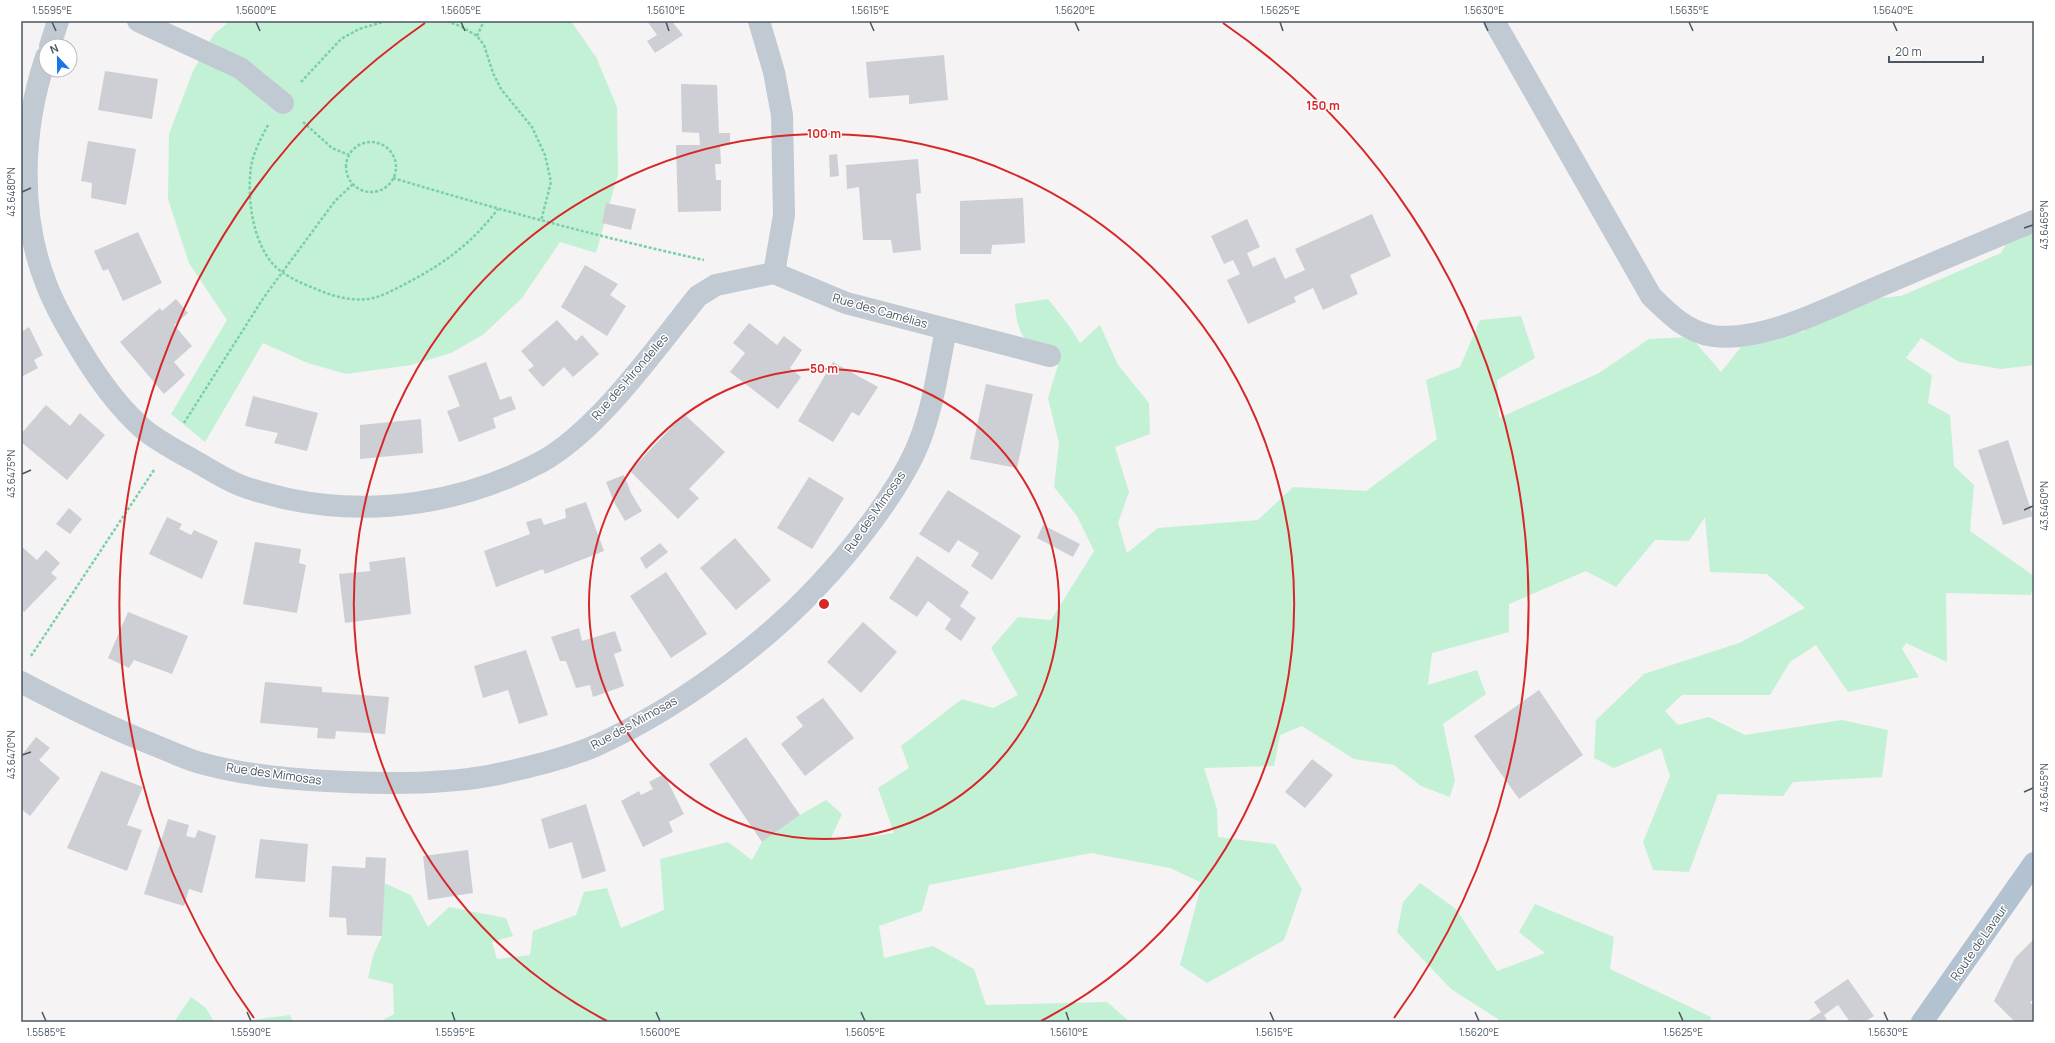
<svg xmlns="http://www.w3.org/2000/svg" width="2055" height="1043" font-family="Manrope,sans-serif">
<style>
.green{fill:#c3f1d5}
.building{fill:#cdcfd5}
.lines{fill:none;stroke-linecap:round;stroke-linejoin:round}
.path{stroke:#7ad0a6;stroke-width:2.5;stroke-dasharray:3 2;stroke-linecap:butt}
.minor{stroke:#c1cad2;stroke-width:22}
.major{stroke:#b3c2d1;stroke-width:22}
.ticks{fill:none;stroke:#4a5661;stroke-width:1.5}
.ring{fill:none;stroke:#d62828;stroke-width:2}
.labels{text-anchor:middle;stroke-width:3;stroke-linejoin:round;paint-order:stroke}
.street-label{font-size:12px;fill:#4a5661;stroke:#fff}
.centre{fill:#d62828;stroke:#fff;stroke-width:2}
.ring-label{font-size:12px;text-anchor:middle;font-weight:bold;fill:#d62828;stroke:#fff;stroke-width:3;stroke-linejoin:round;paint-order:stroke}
.neatline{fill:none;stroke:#4a5661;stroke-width:1.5}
.ticks-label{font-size:10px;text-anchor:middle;fill:#4a5661}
</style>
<rect width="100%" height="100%" fill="#f5f3f3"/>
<!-- green -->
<path class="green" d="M230 21H571L596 57 617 107 618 174 596 253 560 242 522 298 484 334 451 353 411 365 346 374 308 363 263 343 205 442 171 414 227 320 189 263 168 199 169 134 193 71 214 34Z
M2034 218V365L2001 369 1959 362 1921 338 1906 358 1932 375 1928 403 1950 415 1954 466 1974 485 1970 531 2034 576 2031 595 1946 593 1947 662 1906 643 1902 649 1919 677 1848 692 1816 645 1790 662 1770 695H1682L1665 711 1678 725 1709 717 1745 735 1842 720 1888 730 1882 777 1793 782 1783 796 1718 794 1689 872 1653 870 1643 842 1670 776 1661 748 1614 768 1594 758 1596 720 1644 674 1739 643 1805 608 1767 574 1710 572 1705 517 1689 541 1655 540 1616 587 1586 571 1509 604V632L1432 653 1428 685 1477 670 1486 694 1443 724 1455 780 1450 797 1421 786 1394 765 1354 759 1302 726 1280 735 1274 766 1204 768 1217 809 1218 837 1275 844 1302 889 1284 940 1207 983 1180 965 1202 883 1170 868 1091 853 929 885 922 911 879 926 884 958 933 946 974 969 986 1005 1107 1002 1130 1022H379L394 1014 393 984 368 978 373 956 382 936 384 883 411 895 428 927 449 907 506 918 513 936 492 942 497 959 530 955 533 931 576 915 584 892 607 888 621 928 664 910 660 859 728 842 752 860 762 842 800 815 826 800 842 814 831 838 847 840 894 833 878 788 909 768 901 746 962 699 993 708 1018 695 991 648 1018 617 1051 620 1094 551 1077 516 1054 487 1059 443 1048 398 1058 365C1030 347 1017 340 1015 304L1048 299 1070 327 1080 343 1100 325 1118 365 1149 403 1150 434 1115 447 1129 492 1118 523 1127 553 1158 528 1258 520 1293 487 1366 491 1437 439 1426 380 1460 367 1480 320 1521 316 1535 358 1497 380 1499 418 1599 373 1649 339 1691 337 1721 372 1748 338 1803 332 1838 302 1901 296 2001 253 2018 224Z
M1420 883 1456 909 1497 971 1545 953 1519 932 1535 904 1614 937 1610 969 1711 1017 1710 1022H1498V1019L1451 989 1397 932 1403 902Z
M191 997 206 1008 214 1022H174Z
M290 1015 293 1022H236Z"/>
<!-- building -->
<path class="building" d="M647 21H676L673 23 683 35 655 53 647 41 657 35Z
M944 55 948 100 909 104V95L869 98 866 62Z
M105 71 158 79 152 119 98 110Z
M681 84 717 85 719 133H730V145H720L721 164H715L716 180H721V211L678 212 676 145H700L699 133 682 132Z
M88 141 136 149 126 205 91 198 92 183 81 181Z
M837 154 839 176 830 177 829 155Z
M918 159 921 193 916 194 921 250 893 253 891 240H863L859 187 847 189 846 165Z
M1023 198 1025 243 992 245 991 254H960V201Z
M606 203 636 209 631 230 602 223Z
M1372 214 1391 256 1350 275 1358 294 1323 310 1313 288 1294 297 1296 302 1248 324 1227 280 1240 274 1233 260 1224 264 1211 236 1247 219 1260 247 1247 253 1253 267 1275 257 1285 279 1305 270 1295 249Z
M138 232 162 283 123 301 108 269 103 271 94 251Z
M585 265 618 284 610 295 626 306 607 336 561 307Z
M176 299 188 313 174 325 192 346 174 362 185 375 164 394 120 342 160 308 162 311Z
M557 320 576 341 582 335 599 354 573 377 564 367 543 387 528 370 534 366 521 351Z
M749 323 777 345 784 336 802 350 790 368 801 377 778 409 730 372 745 353 733 343Z
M29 327 43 355 34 360 38 368 21 377V332Z
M486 362 500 400 511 396 516 409 493 418 496 428 459 442 447 411 460 406 448 376Z
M833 362 878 387 859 416 852 412 833 442 798 421Z
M986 384 1033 394 1017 468 970 459Z
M253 396 318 413 307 451 274 443 278 433 245 426Z
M46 405 70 426 80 413 105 435 67 480 21 442V434Z
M684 414 725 452 689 489 699 498 678 519 630 471Z
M421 419 423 453 360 459V425Z
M2008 440 2033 516 2003 525 1978 450Z
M624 475 631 493 642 511 625 521 614 502 606 482Z
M809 477 844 498 812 549 777 528Z
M948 490 1021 536 992 580 971 566 979 553 958 540 949 553 919 534Z
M586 502 604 551 545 574 543 569 496 587 484 551 530 534 526 522 541 518 544 525 566 518 565 509Z
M69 508 82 519 70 534 56 524Z
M167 517 182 524 179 529 191 535 194 530 218 541 202 579 149 554Z
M1043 525 1080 544 1073 557 1037 538Z
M735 538 771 580 736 610 700 568Z
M255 542 301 549 299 563 306 565 297 613 243 604Z
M660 543 668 552 646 569 640 558Z
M21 546 37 560 46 550 60 563 51 573 57 578 24 612 21 609Z
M917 556 969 592 960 606 976 618 961 641 945 629 951 619 928 601 917 617 889 598Z
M405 557 411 614 345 623 339 574 370 571 369 562Z
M666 572 707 634 671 658 630 596Z
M128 612 188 636 172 674 134 660 129 668 108 658Z
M863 622 897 652 861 693 827 662Z
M579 628 582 641 615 631 622 651 614 654 624 686 593 697 590 685 576 688 566 661H560L551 637Z
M526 650 548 715 519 724 508 690 483 698 474 666Z
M265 682 322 687V692L389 697 385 734 336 731 335 739 317 738 318 728 260 723Z
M1539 690 1583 755 1519 799 1474 736Z
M823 698 854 738 805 776 781 744 803 726 796 717Z
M36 737 50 748 39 760 60 778 30 816 21 809V756Z
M746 737 800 815 762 842 709 764Z
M1312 759 1333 775 1305 808 1285 792Z
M101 771 143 787 127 825 142 830 127 871 67 848Z
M664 774 684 814 669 822 673 832 643 847 621 801 639 791 641 795 653 789 649 782Z
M586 804 606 871 582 879 572 842 549 849 541 819Z
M168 819 189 825 186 836 195 838 198 830 216 836 202 893 189 889 184 906 144 894Z
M260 839 308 844 305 882 255 878Z
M468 850 473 893 428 900 423 856Z
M366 857 386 858 382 936 347 935 346 918 329 917 332 866 365 868Z
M2034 939V973L2032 976 2034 978V999L2030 1002 2034 1007V1020L2032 1022H2015L1994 1001 2015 958Z
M1848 979 1874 1016 1864 1022H1850L1838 1005 1824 1015 1828 1022H1806L1821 1012 1814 1002Z"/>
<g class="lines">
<!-- path -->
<path class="path" d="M447 21 462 27 477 36 484 45 493 73 501 89 532 127 545 155 551 182 541 221
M477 36 484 21
M301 82 341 39 359 29 386 21
M303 122 332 148 349 155
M268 125C261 138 253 153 251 167 247 197 252 239 272 263 282 275 301 283 316 289 332 296 350 301 368 299 382 297 395 289 407 283 445 263 472 243 498 209
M346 167a25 25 0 1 1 50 0a25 25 0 1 1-50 0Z
M393 178C496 209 599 237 704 260
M184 423 264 297 335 201 353 184
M31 656 154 470"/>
<!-- minor -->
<path class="minor" d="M138 21 240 68 283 103
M759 21 774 72 782 115 784 215 774 273
M1494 21 1651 296C1669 314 1687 332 1713 336 1764 343 1834 305 1880 286 1931 264 1983 242 2034 221
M50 46 58 21
M46 57C22 129 18 214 47 286 57 311 71 334 85 357 100 381 119 407 141 427 157 441 177 451 195 461 209 469 223 478 237 484 253 491 271 495 288 499 374 517 463 503 541 462 599 430 656 348 698 296L716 285 774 273
M774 273 846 303 1050 356
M21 682C66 706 111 728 159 747 171 752 184 758 197 762 245 776 298 780 348 782 395 784 442 784 488 776 523 769 562 760 595 746 673 711 760 648 818 586 851 551 893 498 914 454 932 416 938 370 946 329"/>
<!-- major -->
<path class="major" d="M1922 1022 2034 863"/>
</g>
<!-- ticks -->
<path class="ticks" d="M52 22 56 31M256 22 260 31M461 22 465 31M666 22 669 31M870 22 874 31M1075 22 1079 31M1280 22 1283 31M1484 22 1488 31M1689 22 1693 31M1893 22 1897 31M22 192 31 188M2024 228 2033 225M22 474 31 470M2024 510 2033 506M22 755 31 752M2024 792 2033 788M42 1012 46 1021M247 1012 251 1021M452 1012 455 1021M656 1012 660 1021M861 1012 865 1021M1066 1012 1069 1021M1270 1012 1274 1021M1475 1012 1479 1021M1679 1012 1683 1021M1884 1012 1888 1021"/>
<!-- distance rings -->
<g class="ring">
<circle cx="824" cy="604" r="235"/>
<path d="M607 1021A470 470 0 1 1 1041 1021"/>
<path d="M254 1018A705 705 0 0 1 425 23M1223 23A705 705 0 0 1 1394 1018"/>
</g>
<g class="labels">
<!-- street labels -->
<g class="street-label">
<text transform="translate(880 311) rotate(16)" y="4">Rue des Camélias</text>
<text transform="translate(630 377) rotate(-49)" y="4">Rue des Hirondelles</text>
<text transform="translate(875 512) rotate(-55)" y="4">Rue des Mimosas</text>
<text transform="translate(634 723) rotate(-29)" y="4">Rue des Mimosas</text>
<text transform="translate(274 774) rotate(8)" y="4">Rue des Mimosas</text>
<text transform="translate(1979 943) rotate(-55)" y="4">Route de Lavaur</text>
</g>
</g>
<circle cx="824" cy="604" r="6" class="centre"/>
<g class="ring-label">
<text x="1323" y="110">150 m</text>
<text x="824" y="138">100 m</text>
<text x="824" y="373">50 m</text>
</g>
<!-- border -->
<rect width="2055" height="1043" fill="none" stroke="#ffffff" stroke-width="44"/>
<!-- north arrow -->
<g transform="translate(58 58) rotate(338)"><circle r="19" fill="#ffffff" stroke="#b7bbc0"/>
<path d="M0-3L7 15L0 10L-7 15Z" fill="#1a73e8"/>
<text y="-6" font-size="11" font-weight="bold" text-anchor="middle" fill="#4a5661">N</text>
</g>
<!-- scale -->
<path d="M1889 56v6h94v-6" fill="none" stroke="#4a5661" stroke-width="2"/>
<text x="1895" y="56" font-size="12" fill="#4a5661" stroke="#ffffff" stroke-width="3" paint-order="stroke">20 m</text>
<rect x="22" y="22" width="2011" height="999" class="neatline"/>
<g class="ticks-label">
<text x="52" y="14">1.5595°E</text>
<text x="256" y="14">1.5600°E</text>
<text x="461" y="14">1.5605°E</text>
<text x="666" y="14">1.5610°E</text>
<text x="870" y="14">1.5615°E</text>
<text x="1075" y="14">1.5620°E</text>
<text x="1280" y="14">1.5625°E</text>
<text x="1484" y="14">1.5630°E</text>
<text x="1689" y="14">1.5635°E</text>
<text x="1893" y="14">1.5640°E</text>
<text transform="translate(11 192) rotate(-90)" y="4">43.6480°N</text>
<text transform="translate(2044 225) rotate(-90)" y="4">43.6465°N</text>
<text transform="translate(11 474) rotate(-90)" y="4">43.6475°N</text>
<text transform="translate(2044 506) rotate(-90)" y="4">43.6460°N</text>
<text transform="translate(11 755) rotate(-90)" y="4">43.6470°N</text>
<text transform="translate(2044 788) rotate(-90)" y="4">43.6455°N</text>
<text x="46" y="1036">1.5585°E</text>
<text x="251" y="1036">1.5590°E</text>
<text x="455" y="1036">1.5595°E</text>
<text x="660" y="1036">1.5600°E</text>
<text x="865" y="1036">1.5605°E</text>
<text x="1069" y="1036">1.5610°E</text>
<text x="1274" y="1036">1.5615°E</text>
<text x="1479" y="1036">1.5620°E</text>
<text x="1683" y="1036">1.5625°E</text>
<text x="1888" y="1036">1.5630°E</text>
</g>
</svg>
